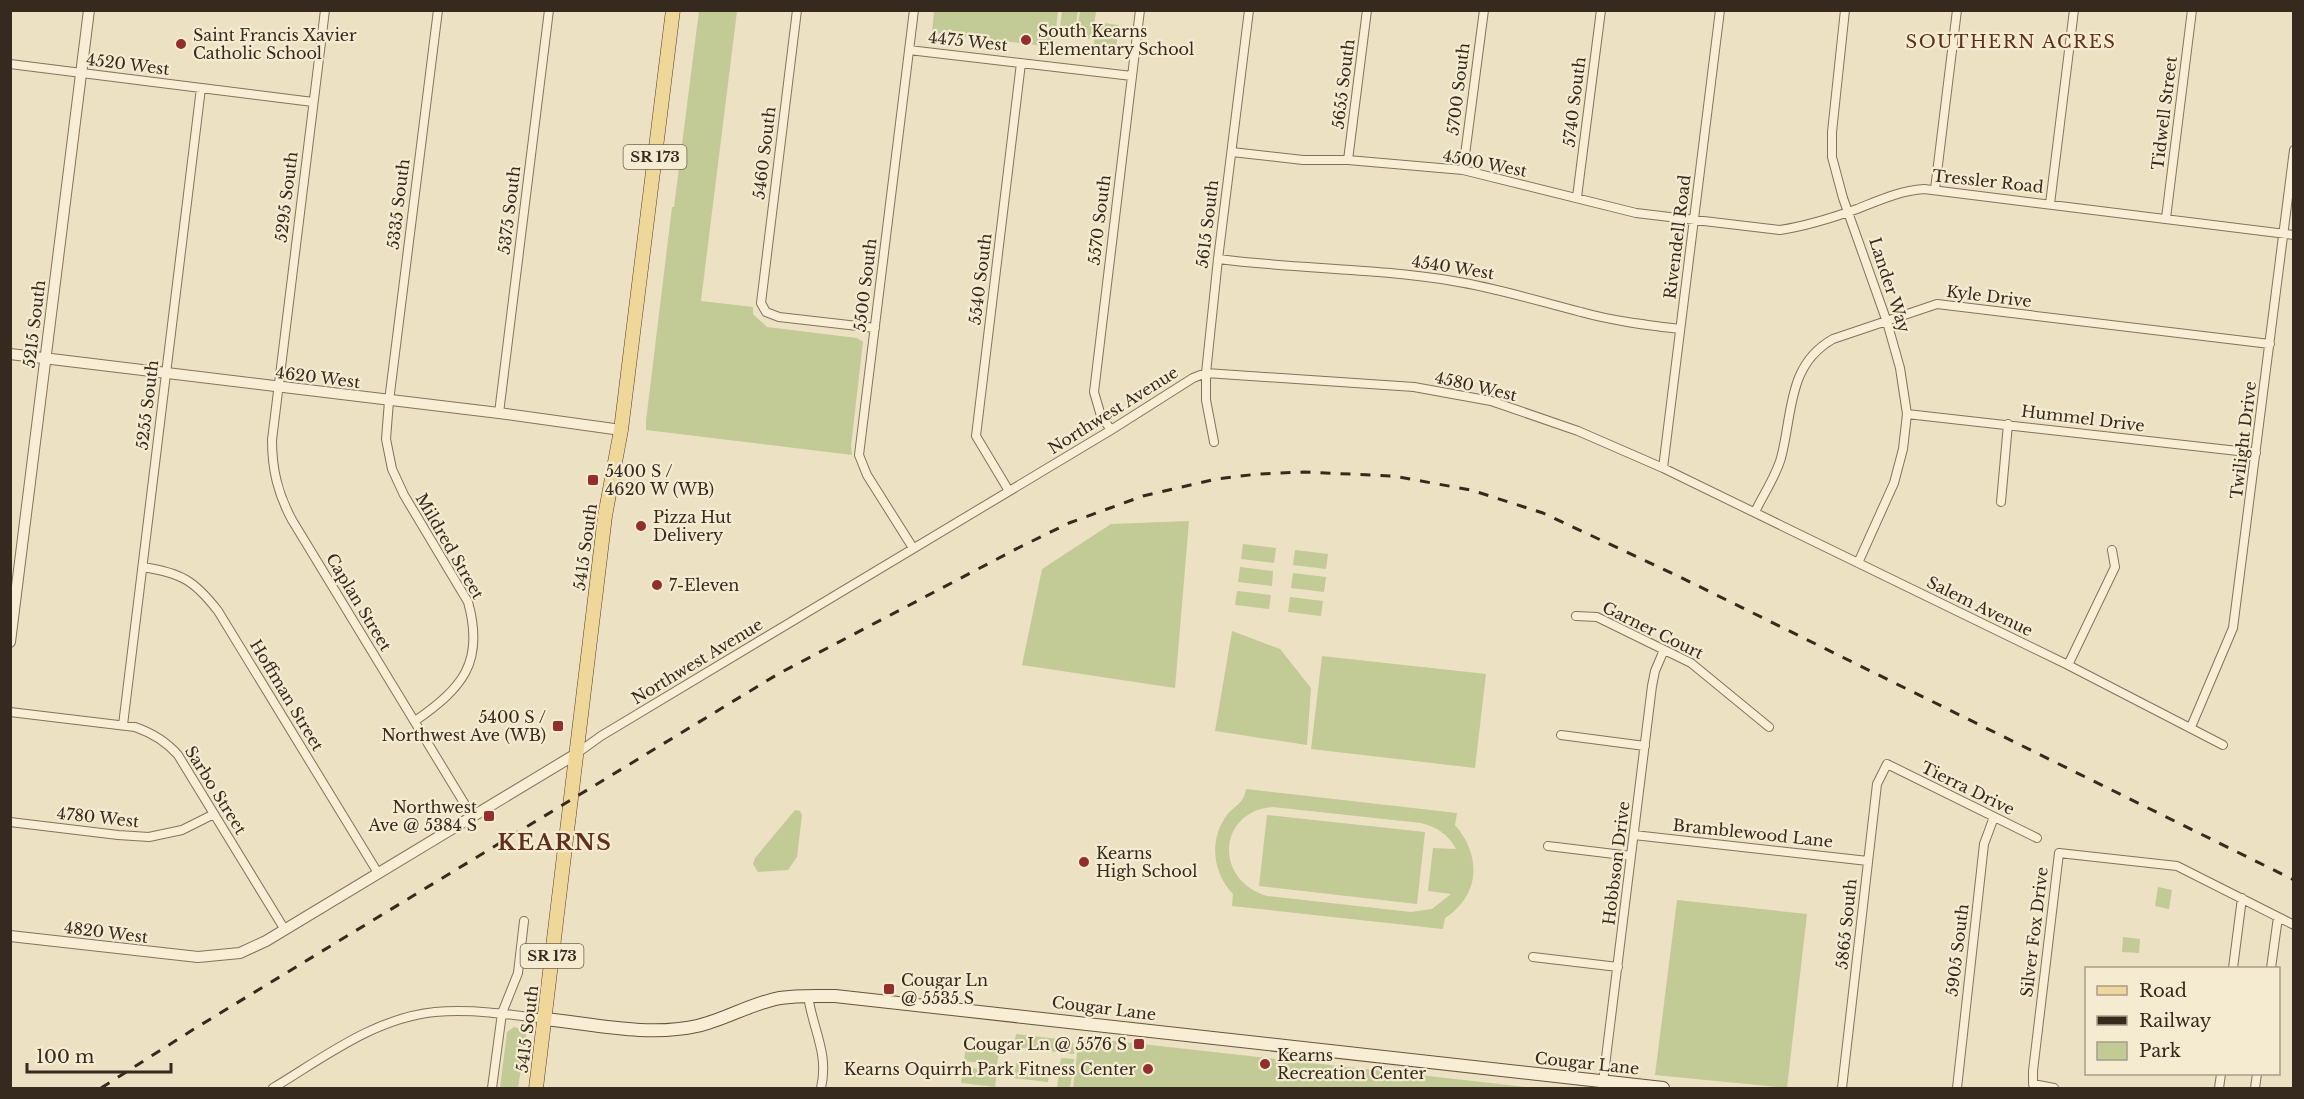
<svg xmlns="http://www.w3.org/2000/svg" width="2304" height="1099" font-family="'Libre Baskerville',serif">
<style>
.green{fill:#c2ca96;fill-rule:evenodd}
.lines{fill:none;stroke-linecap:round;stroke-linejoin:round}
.minor-casing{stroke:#85725a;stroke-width:10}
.tertiary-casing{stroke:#85725a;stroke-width:12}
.secondary-casing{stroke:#67543d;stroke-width:14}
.primary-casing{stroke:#53412e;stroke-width:15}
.minor{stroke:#f7eed5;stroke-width:8}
.tertiary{stroke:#f7eed5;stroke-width:10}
.secondary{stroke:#f7eed5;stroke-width:12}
.primary{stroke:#efd79a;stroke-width:14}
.rail{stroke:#362a1e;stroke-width:3;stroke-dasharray:10 10;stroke-linecap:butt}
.poi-dot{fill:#922f2c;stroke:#f4ebd1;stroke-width:2}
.labels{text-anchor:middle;stroke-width:4.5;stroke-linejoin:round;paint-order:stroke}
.shield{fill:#f4ebd1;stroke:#6f6454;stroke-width:1.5}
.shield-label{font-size:15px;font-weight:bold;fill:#362a1e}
.poi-label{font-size:16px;fill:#362a1e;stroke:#f4ebd1;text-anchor:start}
.street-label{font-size:16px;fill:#362a1e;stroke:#f4ebd1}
.neighbourhood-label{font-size:18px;letter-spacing:1.5px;fill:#612f1e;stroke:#f4ebd1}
.district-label{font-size:22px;font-weight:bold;letter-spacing:1.5px;fill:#612f1e;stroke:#f4ebd1}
</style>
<rect width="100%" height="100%" fill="#ece1c2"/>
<!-- green -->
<path class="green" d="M699 11H737L701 301 753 307V314L767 327 857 338 863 342 851 446 852 455 646 430V421L672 207H674Z
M934 11H1058L1054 47 932 33Z
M1062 11H1078L1074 37 1059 35Z
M1080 11 1096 12 1092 39 1076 37Z
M1096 22 1119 25 1115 56 1093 53Z
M1189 521 1175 688 1022 665 1042 569 1111 524Z
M1243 544 1276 548 1274 563 1241 559Z
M1295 550 1328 554 1326 569 1293 565Z
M1240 567 1273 571 1272 586 1238 582Z
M1293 573 1326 577 1324 592 1291 588Z
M1237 591 1271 595 1269 609 1235 605Z
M1290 597 1323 601 1321 616 1288 612Z
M1232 631 1280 649 1311 688 1307 745 1215 731Z
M1322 656 1486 674 1475 768 1311 749Z
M1246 789 1457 813 1455 825C1482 856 1480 895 1445 918L1443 929 1232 906 1233 894C1212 872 1209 839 1227 815 1236 804 1243 805 1246 789ZM1273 807 1421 823C1437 827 1448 834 1456 849L1433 848 1428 891 1451 894 1432 909 1411 912 1267 896C1213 880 1218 811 1273 807Z
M795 810 800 811 802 815 797 857 788 870 758 872 753 864 755 858Z
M1267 815 1425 832 1417 904 1259 886Z
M2158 887 2172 890 2169 909 2155 906Z
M1677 900 1807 914 1787 1088 1655 1075Z
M2123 937 2140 939 2139 953 2122 952Z
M514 1027 522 1029 526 1035 518 1088H500L507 1032Z
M1016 1034 1058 1039 1057 1052 1014 1047Z
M1079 1037 1535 1088H1073Z
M1063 1039 1073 1043 1074 1054 1061 1053Z
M966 1046 999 1050 997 1065 964 1061Z
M1061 1058 1074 1059 1070 1088H1057Z
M1016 1063 1050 1067 1048 1082 1014 1078Z
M963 1067 997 1071 995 1087 961 1083Z"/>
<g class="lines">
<defs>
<path id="minor" d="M325 10 272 440C272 470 278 494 292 520L472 816
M797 10 761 303 766 312 779 317 875 328
M1845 10 1832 132V157L1843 198 1887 322 1900 368 1907 414 1903 449 1894 483 1858 563
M909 50 1132 76
M10 64 313 102
M1232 152 1303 160H1348L1463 170 1636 213 1780 230C1806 226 1832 218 1857 209 1880 200 1899 191 1924 189L2294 235
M1348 160 1367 10
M1463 170 1484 10
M1935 189 1957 10
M1577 197 1601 10
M2050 204 2074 10
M2166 218 2192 10
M1218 259C1296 269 1375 268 1453 281 1497 288 1538 301 1581 312 1613 321 1647 325 1680 329
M499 413 549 10
M1907 414 2256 453
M1111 430 1101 416 1094 392 1140 10
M1214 442 1206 400V373L1218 259 1249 10
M1663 468 1720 10
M1009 491 976 436 1021 63
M2001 502 2008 424
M1755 512C1763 495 1776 476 1781 458 1793 413 1787 365 1833 339L1937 304 2270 344
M913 548 867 475 859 455 914 10
M143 567C181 573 194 580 218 611L378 873
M1576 616 1597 617 1691 663 1769 727
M2068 665 2115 567 2112 550
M10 712 135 727C152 733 166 741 178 755L285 930
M415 721C462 688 485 663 468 602L404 495 392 469 386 439 389 401 438 10
M123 725 201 88
M2191 727 2233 628 2294 150
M1561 735 1645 746
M576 754 601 736 1111 430 1193 378 1206 373 1414 387 1491 401 1578 431 1663 468 2068 665 2223 745
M10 822 118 835 149 837 182 830 214 814
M1634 835 1868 861
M1548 846 1631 856
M1533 957 1618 967
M2233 968 2242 898
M2271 968 2278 917
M808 996C813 1030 829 1053 821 1088
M1603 1082 1652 686 1655 671 1664 650
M273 1088C323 1058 374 1018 435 1012 472 1009 508 1014 545 1019
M492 1088 502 1013 518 973 524 921
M1842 1088 1877 784 1887 764 2037 838
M1957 1088 1984 844 1994 817
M2054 1088 2033 1084V1071L2059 853 2177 866 2294 925
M2219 1088 2221 1074
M2255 1088 2257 1074"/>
<path id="tertiary" d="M10 354 499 413 621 430
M10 642 89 10
M10 936 198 957 240 953 266 941 576 754"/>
<path id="secondary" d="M545 1019C594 1024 648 1037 697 1026 725 1020 751 1003 780 998 798 995 817 996 835 996L1663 1088"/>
<path id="primary" d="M536 1088 605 516 621 430 673 10"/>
</defs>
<!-- minor casing -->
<use href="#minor" class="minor-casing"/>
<!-- tertiary casing -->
<use href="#tertiary" class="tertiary-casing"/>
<!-- secondary casing -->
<use href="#secondary" class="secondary-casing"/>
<!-- primary casing -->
<use href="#primary" class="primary-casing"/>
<!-- minor -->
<use href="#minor" class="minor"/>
<!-- tertiary -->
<use href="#tertiary" class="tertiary"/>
<!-- secondary -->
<use href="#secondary" class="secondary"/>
<!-- primary -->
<use href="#primary" class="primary"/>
<!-- rail -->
<path class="rail" d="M101 1088 194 1029 778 674 1020 547 1069 523 1143 496 1216 479 1258 474 1304 472 1393 476 1471 490 1543 513 1680 577 2294 880"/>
</g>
<!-- markers -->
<g class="poi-dot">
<circle cx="1026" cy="40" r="6"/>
<circle cx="181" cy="44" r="6"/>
<rect x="587" y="474" width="12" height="12" rx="3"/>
<circle cx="641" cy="526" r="6"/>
<circle cx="657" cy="585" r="6"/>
<rect x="552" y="720" width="12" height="12" rx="3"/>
<rect x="483" y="810" width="12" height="12" rx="3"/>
<circle cx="1084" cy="862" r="6"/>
<rect x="883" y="983" width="12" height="12" rx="3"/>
<rect x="1133" y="1038" width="12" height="12" rx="3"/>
<circle cx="1265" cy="1064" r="6"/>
<circle cx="1148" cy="1069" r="6"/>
</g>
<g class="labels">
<!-- shield labels -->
<g class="shield">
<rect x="623.5" y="145" width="63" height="24" rx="4.5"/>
<rect x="520.5" y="944" width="63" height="24" rx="4.5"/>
</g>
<g class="shield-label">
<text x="655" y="162">SR 173</text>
<text x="552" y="961">SR 173</text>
</g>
<!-- poi labels -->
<g class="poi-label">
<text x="1038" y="37">South Kearns<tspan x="1038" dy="18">Elementary School</tspan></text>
<text x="193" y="41">Saint Francis Xavier<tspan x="193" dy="18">Catholic School</tspan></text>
<text x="605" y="477">5400 S /<tspan x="605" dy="18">4620 W (WB)</tspan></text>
<text x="653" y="523">Pizza Hut<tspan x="653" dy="18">Delivery</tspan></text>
<text x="669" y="591">7-Eleven</text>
<text x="546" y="723" text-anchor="end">5400 S /<tspan x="546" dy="18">Northwest Ave (WB)</tspan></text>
<text x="477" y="813" text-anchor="end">Northwest<tspan x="477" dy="18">Ave @ 5384 S</tspan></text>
<text x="1096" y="859">Kearns<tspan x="1096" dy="18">High School</tspan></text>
<text x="901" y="986">Cougar Ln<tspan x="901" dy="18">@ 5535 S</tspan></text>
<text x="1127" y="1050" text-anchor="end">Cougar Ln @ 5576 S</text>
<text x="1277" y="1061">Kearns<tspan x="1277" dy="18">Recreation Center</tspan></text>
<text x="1136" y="1075" text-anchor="end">Kearns Oquirrh Park Fitness Center</text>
</g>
<!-- street labels -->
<g class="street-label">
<text transform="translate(968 41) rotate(6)" y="6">4475 West</text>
<text transform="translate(128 64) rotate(7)" y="6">4520 West</text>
<text transform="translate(1343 84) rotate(-83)" y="6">5655 South</text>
<text transform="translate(1458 89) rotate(-83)" y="6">5700 South</text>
<text transform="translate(1574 102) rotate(-83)" y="6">5740 South</text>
<text transform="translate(2164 113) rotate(-83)" y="6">Tidwell Street</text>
<text transform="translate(764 153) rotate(-83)" y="6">5460 South</text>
<text transform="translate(1485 163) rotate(11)" y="6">4500 West</text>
<text transform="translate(1988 181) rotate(6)" y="6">Tressler Road</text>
<text transform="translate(286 197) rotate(-83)" y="6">5295 South</text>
<text transform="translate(398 204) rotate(-83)" y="6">5335 South</text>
<text transform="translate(509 210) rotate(-83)" y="6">5375 South</text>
<text transform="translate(1099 220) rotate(-83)" y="6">5570 South</text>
<text transform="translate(1207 224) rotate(-83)" y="6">5615 South</text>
<text transform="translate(1677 237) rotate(-83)" y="6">Rivendell Road</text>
<text transform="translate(1453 267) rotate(9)" y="6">4540 West</text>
<text transform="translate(980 279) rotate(-83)" y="6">5540 South</text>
<text transform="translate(865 285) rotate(-83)" y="6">5500 South</text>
<text transform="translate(1890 285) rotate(72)" y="6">Lander Way</text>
<text transform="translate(1989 296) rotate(7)" y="6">Kyle Drive</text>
<text transform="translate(34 324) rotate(-83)" y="6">5215 South</text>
<text transform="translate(318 377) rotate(7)" y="6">4620 West</text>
<text transform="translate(1476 386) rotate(13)" y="6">4580 West</text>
<text transform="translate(147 405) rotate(-83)" y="6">5255 South</text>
<text transform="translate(1113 410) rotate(-32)" y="6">Northwest Avenue</text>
<text transform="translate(2083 418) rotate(7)" y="6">Hummel Drive</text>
<text transform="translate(2243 440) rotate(-83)" y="6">Twilight Drive</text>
<text transform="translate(450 546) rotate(60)" y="6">Mildred Street</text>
<text transform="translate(585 547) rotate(-82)" y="6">5415 South</text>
<text transform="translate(359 602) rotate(59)" y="6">Caplan Street</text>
<text transform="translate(1980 606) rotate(26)" y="6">Salem Avenue</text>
<text transform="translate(1653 630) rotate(26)" y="6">Garner Court</text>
<text transform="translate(697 661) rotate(-31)" y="6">Northwest Avenue</text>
<text transform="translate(287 695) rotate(59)" y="6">Hoffman Street</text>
<text transform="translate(1968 788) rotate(26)" y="6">Tierra Drive</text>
<text transform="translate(216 790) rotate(58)" y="6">Sarbo Street</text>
<text transform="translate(98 817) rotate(6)" y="6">4780 West</text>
<text transform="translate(1753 833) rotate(6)" y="6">Bramblewood Lane</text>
<text transform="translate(1616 863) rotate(-83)" y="6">Hobbson Drive</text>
<text transform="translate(1846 924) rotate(-84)" y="6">5865 South</text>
<text transform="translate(106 932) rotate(7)" y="6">4820 West</text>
<text transform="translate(2034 932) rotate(-83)" y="6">Silver Fox Drive</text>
<text transform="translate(1957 950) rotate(-83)" y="6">5905 South</text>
<text transform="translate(1104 1008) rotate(7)" y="6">Cougar Lane</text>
<text transform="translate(527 1029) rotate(-83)" y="6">5415 South</text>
<text transform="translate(1587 1063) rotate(6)" y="6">Cougar Lane</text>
</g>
<!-- neighbourhood labels -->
<g class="neighbourhood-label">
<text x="2011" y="48">SOUTHERN ACRES</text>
</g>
<!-- district labels -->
<g class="district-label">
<text x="555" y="850">KEARNS</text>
</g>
</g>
<!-- border -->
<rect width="2304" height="1099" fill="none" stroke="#362a1e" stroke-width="24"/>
<!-- legend -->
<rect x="2085" y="967" width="195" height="108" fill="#f4ebd1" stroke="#a89e89" stroke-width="1.5"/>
<rect x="2097" y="986" width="30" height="9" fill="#efd79a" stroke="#a89e89" stroke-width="1.5"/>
<text x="2139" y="997" font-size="18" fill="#362a1e">Road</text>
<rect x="2097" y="1016" width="30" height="9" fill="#362a1e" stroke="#a89e89" stroke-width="1.5"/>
<text x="2139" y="1027" font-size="18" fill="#362a1e">Railway</text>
<rect x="2097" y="1042" width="30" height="18" fill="#c2ca96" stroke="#a89e89" stroke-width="1.5"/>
<text x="2139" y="1057" font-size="18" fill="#362a1e">Park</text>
<!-- scale -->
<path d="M27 1063v9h144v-9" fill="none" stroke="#362a1e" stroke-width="3"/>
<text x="36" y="1063" font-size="18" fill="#362a1e" stroke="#f4ebd1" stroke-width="4.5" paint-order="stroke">100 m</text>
</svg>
